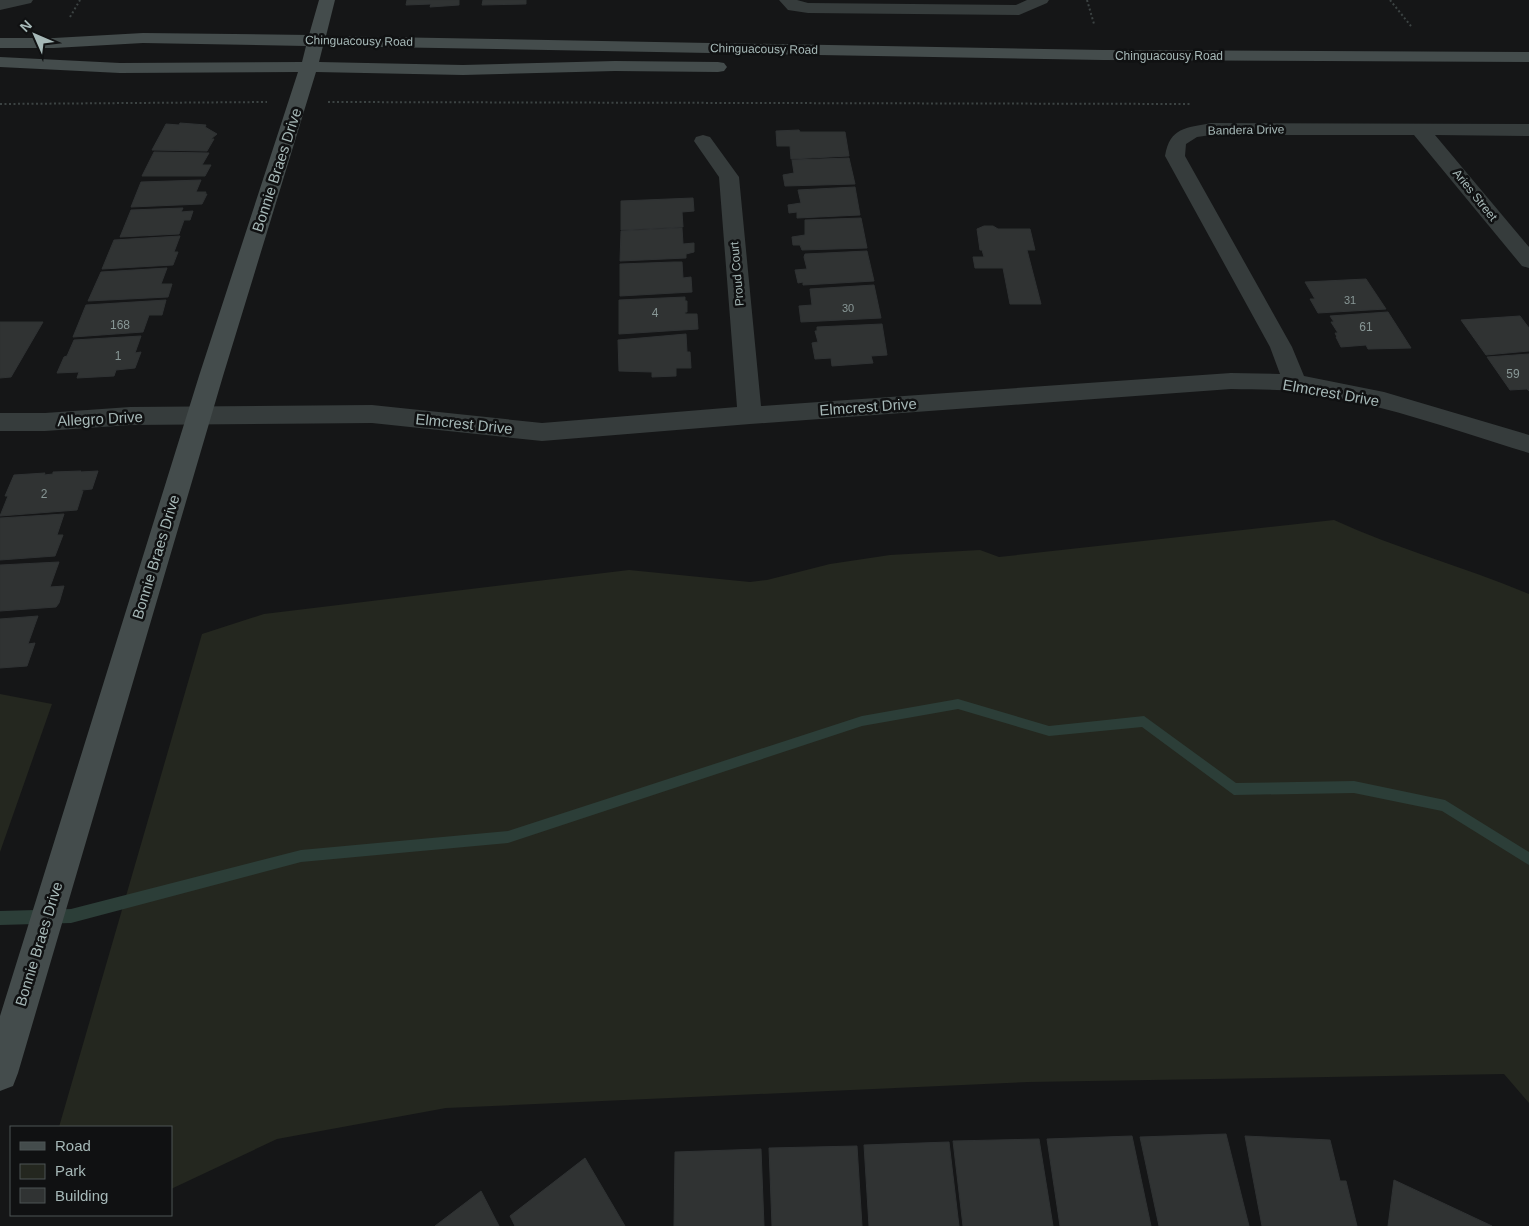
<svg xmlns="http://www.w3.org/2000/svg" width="1529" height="1226" font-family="Helvetica,sans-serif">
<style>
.green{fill:#24271f}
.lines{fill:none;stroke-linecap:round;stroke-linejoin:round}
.stream{fill:#2c3e38;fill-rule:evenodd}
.building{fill:#303333;stroke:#2f3233}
.path{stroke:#3c4343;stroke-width:2;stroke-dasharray:2 2.5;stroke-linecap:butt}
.street{fill:#363c3c;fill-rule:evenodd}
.secondary{fill:#444c4c;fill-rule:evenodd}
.labels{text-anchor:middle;stroke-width:5;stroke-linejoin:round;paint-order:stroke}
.far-number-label{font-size:11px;fill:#889796}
.far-street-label{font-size:12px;fill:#a6b8b7;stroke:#101112}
.number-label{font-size:12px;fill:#889796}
.street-label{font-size:15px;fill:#a6b8b7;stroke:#101112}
</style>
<rect width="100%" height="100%" fill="#151617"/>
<!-- green -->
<path class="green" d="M1334 520C1397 549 1465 567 1529 594V1103L1504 1074 1029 1082 446 1108 277 1139 171 1189V1127H59L202 634 264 614 629 570 750 582 767 580 830 564 890 555 980 550 999 557Z
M0 694 52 704 0 852Z"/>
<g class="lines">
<!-- stream -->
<path class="stream" d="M958 699 1049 726 1144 716 1236 783 1354 781 1445 800 1529 852V865L1442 811 1354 793 1234 795 1142 727 1049 736 958 709 862 726 508 843 301 862 71 923 0 925V911L71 909 301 850 508 831 862 716Z"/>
</g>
<!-- building -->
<path class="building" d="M407 0H459V5L430 7 431 4 406 5Z
M483 0H526V4L482 5Z
M180 123 206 125 205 127 217 134 211 139H214L207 151 152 150 166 124 179 125Z
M799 130 800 132H845L849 156 791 159 790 146H777L776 131Z
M154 152 209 153 202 165H211L205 176H142Z
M849 158 855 184 785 186 783 175 794 173 792 160Z
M201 180 196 192H206L205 194H207L202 204 131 207 141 182Z
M855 187 860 215 797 218V212L789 213 788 205 801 203 798 190Z
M693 198 694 211 682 212 683 227 621 230V201Z
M183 208 181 212 193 211 190 220H184L179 234 120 237 131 210Z
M861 218 867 248 802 250 800 245H793L792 237 805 235V220Z
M984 226H993L998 229H1030L1035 250H1027L1041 304H1010L1003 268H975L973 257H984L982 250H980L977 229Z
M680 228H682L683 244 694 243V252L686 254V258L620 261 621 231Z
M180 236 174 252H178L173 265 102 269 114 240Z
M867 251 874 281 803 285V282L798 283 795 270 807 269 804 257 805 254Z
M674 262H682L683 278 691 277 692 292 620 296V264Z
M167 268 161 284H172L168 297 88 301 101 272Z
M1366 279 1386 309 1318 313 1310 299H1315L1305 282Z
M874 285 881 318 801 322 799 306 812 305 810 289Z
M685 297V301H687V312H685V314H697L698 329 619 334V300Z
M166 300 162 315H149L143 332 73 337 86 305Z
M1388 312 1411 348 1368 349 1366 345 1341 347 1336 337H1337L1335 333H1338L1331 322H1334L1330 316Z
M1520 316 1529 328V351L1486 355 1461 320Z
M0 322H43L11 377 0 378Z
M882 324 887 355 871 356 873 363 832 366 831 358 815 359 812 343 818 342 815 331H817V327Z
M686 334 687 352H690L691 368H676V376L652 377V372L619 371 618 340Z
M141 336 135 353 141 352 135 368 116 370 114 376 77 378 79 372 57 373 64 357 67 356 74 340Z
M1529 354V391L1527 389 1510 390 1487 357Z
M81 471 80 472 98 471 92 489 82 490 81 491H83L77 510 0 516 8 496H5L14 475 45 473 44 475 53 474V472Z
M64 514 57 535H63L55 556 0 560V518Z
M59 562 50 587 64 586 59 603 56 607 0 611V565Z
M38 616 28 644 35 643 27 666 0 668V619Z
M1226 1134 1249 1226H1159L1140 1137Z
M1132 1136 1151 1226H1060L1047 1139Z
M1245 1136 1330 1140 1340 1181H1346L1357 1226H1262Z
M1039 1139 1053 1226H963L953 1141Z
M949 1142 959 1226H869L864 1145Z
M857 1146 862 1226H772L769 1148Z
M761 1149 764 1226H674L675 1152Z
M585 1158 625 1226H515L510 1216Z
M1394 1180 1492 1226H1388Z
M481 1191 499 1226H435Z"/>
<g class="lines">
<!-- path -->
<path class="path" d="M1087 0 1094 24
M1390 0 1411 26
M70 17 80 0
M328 102 1192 104
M0 104 267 102"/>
<!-- street -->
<path class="street" d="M0 0H33L31 3 0 10Z
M779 0H797L808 3 1016 5 1027 0H1049L1047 3 1019 15 808 13 788 10Z
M1211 123 1529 124V136L1435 135 1529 247V268L1522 266 1414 135H1211L1197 137 1186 144 1185 156 1292 347 1304 376 1384 392 1529 435V453C1453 430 1376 401 1296 391 1275 389 1253 390 1231 389L750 424 542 441 372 423 130 425 45 431H0V413H45L130 407 372 405 542 423 737 407 719 177 694 141 696 137 703 135 710 137 739 177 761 406 1231 373 1280 374 1270 347 1165 156C1170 127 1186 128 1211 123Z"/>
<!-- secondary -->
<path class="secondary" d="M319 0H335L326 36 1103 50 1529 52V62L1103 60 323 46 319 62 463 65 615 61 718 62 724 63 727 67 724 71 718 72 615 71 463 75 316 72 223 376 18 1073 13 1086 0 1091V1016L199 376 298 72 120 73 0 67V57L120 63 302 62 306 46 143 43 54 48H0V38H54L143 33 309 35Z"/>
</g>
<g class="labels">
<!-- far-number labels -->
<g class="far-number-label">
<text x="1350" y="304">31</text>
<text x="848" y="312">30</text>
</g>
<!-- far-street labels -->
<g class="far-street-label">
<text transform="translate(359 41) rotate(1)" y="4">Chinguacousy Road</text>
<text transform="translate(764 49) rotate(1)" y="4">Chinguacousy Road</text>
<text x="1169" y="60">Chinguacousy Road</text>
<text transform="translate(1246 130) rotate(-1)" y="4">Bandera Drive</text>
<text transform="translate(1475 195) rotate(51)" y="4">Aries Street</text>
<text transform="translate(737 274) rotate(-95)" y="4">Proud Court</text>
</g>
<!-- number labels -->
<g class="number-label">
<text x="655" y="317">4</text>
<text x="120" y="329">168</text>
<text x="1366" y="331">61</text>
<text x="118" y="360">1</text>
<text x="1513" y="378">59</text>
<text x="44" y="498">2</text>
</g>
<!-- street labels -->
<g class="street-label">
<text transform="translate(277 170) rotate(-72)" y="5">Bonnie Braes Drive</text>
<text transform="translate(1331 393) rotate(10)" y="5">Elmcrest Drive</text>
<text transform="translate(868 407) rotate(-4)" y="5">Elmcrest Drive</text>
<text transform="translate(100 419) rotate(-3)" y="5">Allegro Drive</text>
<text transform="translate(464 424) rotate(6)" y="5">Elmcrest Drive</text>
<text transform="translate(156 557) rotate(-73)" y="5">Bonnie Braes Drive</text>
<text transform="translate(39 944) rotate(-73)" y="5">Bonnie Braes Drive</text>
</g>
</g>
<!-- legend -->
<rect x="10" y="1126" width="162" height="90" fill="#101112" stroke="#4c5454"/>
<rect x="20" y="1142" width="25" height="8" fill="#444c4c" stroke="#4c5454"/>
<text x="55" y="1151" font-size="15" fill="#a6b8b7">Road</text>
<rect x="20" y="1164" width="25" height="15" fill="#24271f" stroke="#4c5454"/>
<text x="55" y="1176" font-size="15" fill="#a6b8b7">Park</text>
<rect x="20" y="1188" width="25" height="15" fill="#303333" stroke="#4c5454"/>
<text x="55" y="1201" font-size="15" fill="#a6b8b7">Building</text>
<!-- north arrow -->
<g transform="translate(35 35) rotate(315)" stroke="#101112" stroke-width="4" paint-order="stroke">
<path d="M0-4L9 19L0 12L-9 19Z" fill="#a6b8b7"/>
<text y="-8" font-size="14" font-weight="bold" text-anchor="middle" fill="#a6b8b7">N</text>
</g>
</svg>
